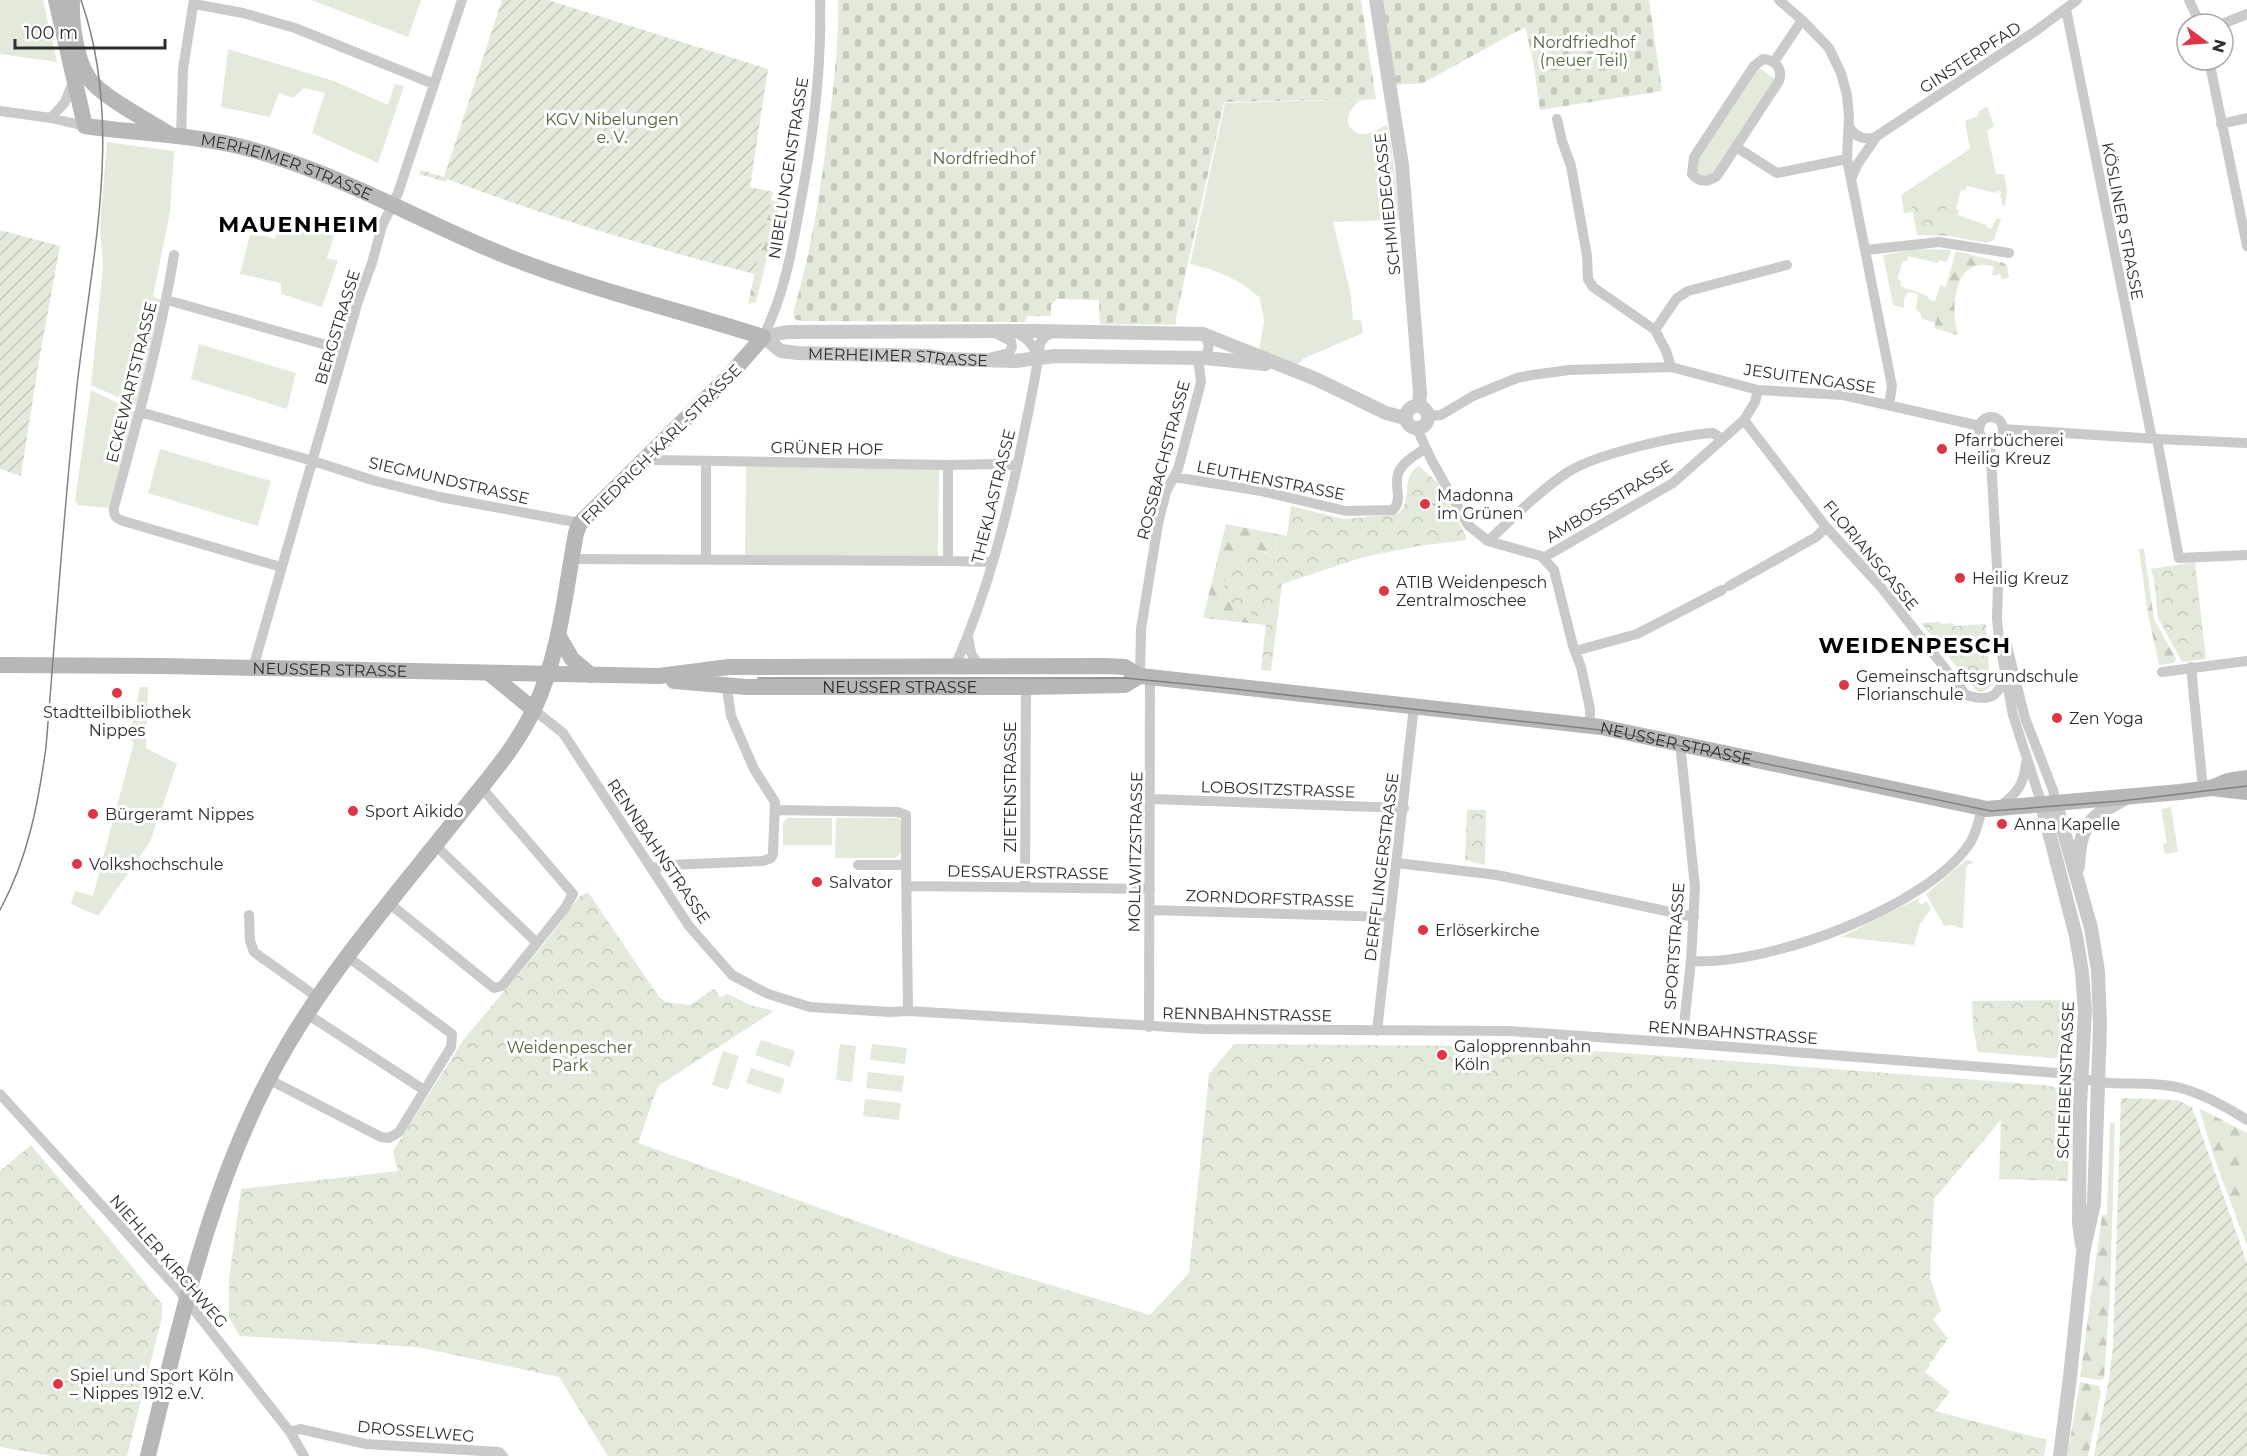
<svg xmlns="http://www.w3.org/2000/svg" width="2247" height="1456" font-family="Montserrat,sans-serif">
<style>
.grass{fill:#e4eadb}
.forest{fill:url(#forest-firs)}
.cemetery{fill:url(#cemetery-stones)}
.park{fill:url(#park-crowns)}
.garden{fill:url(#garden-furrows)}
.lines{fill:none;stroke-linecap:round;stroke-linejoin:round}
.minor{stroke:#cacaca;stroke-width:10}
.tertiary{stroke:#cacaca;stroke-width:14}
.secondary{stroke:#b7b7b7;stroke-width:16}
.tram{stroke:#828282;stroke-width:1.5}
.poi-dot{fill:#de3644;stroke:#fff;stroke-width:2}
.labels{text-anchor:middle;stroke-width:6;stroke-linejoin:round;paint-order:stroke}
.park-label{font-size:16px;fill:#51673d;stroke:#fff}
.street-label{font-size:16px;fill:#2d2d2d;stroke:#fff}
.poi-label{font-size:16px;fill:#2d2d2d;stroke:#fff;text-anchor:start}
.district-label{font-size:22px;font-weight:bold;letter-spacing:1.5px;fill:#000;stroke:#fff}
</style>
<defs>
<pattern id="forest-firs" width="22" height="20" patternUnits="userSpaceOnUse" patternTransform="scale(1.5)"><rect width="22" height="20" fill="#e4eadb"/><path d="M5 1l3.5 6h-7zM16 11l3.5 6h-7z" fill="#c4c9bc"/></pattern>
<pattern id="cemetery-stones" width="16" height="16" patternUnits="userSpaceOnUse" patternTransform="scale(1.5)"><rect width="16" height="16" fill="#e4eadb"/><path d="M2 7V4a2 2 0 0 1 4 0v3zM10 15v-3a2 2 0 0 1 4 0v3z" fill="#c4c9bc"/></pattern>
<pattern id="park-crowns" width="20" height="18" patternUnits="userSpaceOnUse" patternTransform="scale(1.5)"><rect width="20" height="18" fill="#e4eadb"/><path d="M2 6a3 3 0 1 1 6 0M12 15a3 3 0 1 1 6 0" fill="none" stroke="#c4c9bc"/></pattern>
<pattern id="garden-furrows" width="10" height="10" patternUnits="userSpaceOnUse" patternTransform="scale(1.5)"><rect width="10" height="10" fill="#e4eadb"/><path d="M-1 1l2-2M0 10L10 0M9 11l2-2" fill="none" stroke="#c4c9bc"/></pattern>
</defs>
<rect width="100%" height="100%" fill="#fff"/>
<!-- grass -->
<path class="grass" d="M0 0H43L57 62 0 54Z
M311 0H421L408 37Z
M228 49 334 81 388 105 395 84 404 86 378 163 312 133 325 93 304 88 293 98 279 93 270 117 221 107Z
M1757 67 1777 80 1713 175 1701 176 1696 171 1695 162Z
M1376 99 1359 101C1352 108 1342 120 1352 129 1355 133 1360 135 1365 134 1372 133 1380 128 1387 125L1391 143 1400 220 1333 222 1351 295 1353 320H1361L1363 333 1303 359 1298 364 1259 352 1264 321 1260 298C1239 279 1217 270 1190 264L1225 103Z
M1987 106 1994 126 1987 131 1996 174H2004L2007 191 2005 206 2001 204 2002 198 2000 197 2001 192 1997 191 1996 193 1967 186 1965 191 1961 190 1956 209 1959 211 1958 215 1987 225 1986 227 1991 229 1997 218 2001 219 1994 240 1986 243 1950 236 1945 198 1911 202 1913 212 1904 213 1901 195 1970 149 1965 121 1978 116V112Z
M107 142 174 151 170 212 153 296 161 300 138 404 135 405 91 385 103 266 100 226Z
M281 219 334 236 327 258 338 261 322 307 281 294V283L240 274 250 235 266 236 275 239Z
M1917 249 1951 250 1947 262 1939 260 1938 263 1908 256 1907 261H1903L1897 279 1901 280 1900 286 1928 296V299L1935 301 1940 285 1946 287 1936 323 1921 318V314L1916 309 1918 294 1908 292 1904 299V308L1893 305 1883 255Z
M199 344 296 373 287 409 191 379Z
M91 390 136 412 108 508 78 505 75 500Z
M160 449 271 481 258 526 148 493Z
M746 466 939 467 938 556 745 558Z
M140 687H148L146 748 177 764 150 842 98 916 71 904 75 891 93 896 134 742 129 739Z
M2171 807 2178 852 2165 854 2163 844 2167 843 2161 809Z
M787 818H832V845H783V823Z
M836 818H898L902 822V852L895 858H835Z
M1966 860 1973 861 1972 864H1968L1966 869 1963 929 1952 925 1944 926 1926 894Z
M1923 896 1918 900 1921 905 1926 901 1931 909 1920 924 1914 945 1841 937Z
M761 1040 795 1051 790 1067 755 1055Z
M840 1044 856 1046 852 1082 836 1080Z
M872 1044 907 1048 905 1064 870 1060Z
M723 1051 739 1056 728 1090 712 1085Z
M751 1068 785 1079 780 1094 746 1083Z
M868 1072 904 1076 902 1092 866 1088Z
M865 1099 901 1103 899 1120 863 1116Z"/>
<!-- forest -->
<path class="forest" d="M771 200 778 202 780 206 756 302 748 304Z
M1956 251 2004 263 2007 266 2009 278 2002 279 2000 274 1992 276 1994 267C1954 254 1950 308 1958 334L1957 335 1934 328Z
M1226 524 1277 534 1274 558 1266 552 1249 548C1233 564 1226 566 1224 590 1231 597 1238 603 1247 608 1255 613 1255 620 1266 622V625L1203 618Z
M2139 549H2144L2154 619 2176 659 2174 663 2159 665 2147 609Z
M2199 1108 2247 1133V1246L2214 1157Z
M2110 1123H2115L2110 1295 2104 1378 2100 1380 2080 1377 2102 1215H2107Z
M2080 1382 2099 1386 2101 1392 2088 1456H2067Z"/>
<!-- cemetery -->
<path class="cemetery" d="M838 0H1361L1376 99 1224 102 1176 317V325L1100 324 1099 300 1057 299 1051 305V316H1027L1025 322 801 321 795 319 793 313C810 256 820 197 827 137 833 92 839 46 838 0Z
M1381 0H1649L1662 91 1540 110 1533 60 1525 27 1423 83 1395 85Z"/>
<!-- park -->
<path class="park" d="M1945 197 1950 236 1917 235 1911 201Z
M1419 466 1438 483 1466 536V540L1419 546 1364 557 1282 584 1271 671 1261 670 1266 622 1257 620 1247 608 1227 601C1223 593 1224 585 1225 577 1231 545 1249 541 1274 558L1277 534 1287 536 1291 506 1344 519 1398 514C1414 501 1399 477 1419 466Z
M2195 562 2206 659 2182 662 2158 618 2154 579 2151 569Z
M1940 622 1941 624 1953 623 1954 626 1986 624 1990 686 1985 691 1979 692 1975 689 1921 623Z
M1467 810H1486L1485 865 1465 860Z
M588 892 659 997 666 1002 690 1005 714 989 720 997 728 994 750 1005 774 1011 658 1086 638 1143 951 1255 1150 1315 1189 1273 1209 1074 1234 1044 1490 1046 1612 1052 2043 1085C2057 1087 2065 1090 2070 1104L2068 1181 1999 1179 2001 1120 1934 1199 1930 1277 1941 1311 1933 1319 1948 1339 1936 1355 1935 1359 1929 1363 1930 1366 1925 1372 1950 1392 1935 1411 2047 1440 2044 1456H608L559 1377 417 1347 240 1336 229 1318V1279L241 1189 398 1171 393 1151 464 1039 544 944 580 896Z
M2073 1000V1052L2066 1059 1978 1052 1973 1028 1972 1001Z
M31 1145 108 1237 162 1304V1317L127 1456H52L0 1447V1171Z"/>
<!-- garden -->
<path class="garden" d="M502 0H548L768 69 750 187 773 192 755 274C650 248 548 217 447 179L446 182 419 174 421 170 444 177Z
M0 230 60 246 38 366 21 476 0 469Z
M2121 1098 2177 1100 2192 1107 2247 1263V1456H2094L2109 1379 2113 1346Z"/>
<g class="lines">
<!-- minor -->
<path class="minor" d="M1779 0 1802 20 1829 48 1841 73 1847 95 1849 117 1847 159 1892 386 1889 405
M2189 0 2200 24
M194 4 243 13 295 28 434 84
M2066 9 2152 439
M2222 24 2247 14
M1763 59C1776 60 1783 69 1779 81L1717 176C1708 182 1699 183 1692 174L1694 157 1754 66Z
M2209 60 2247 246
M1774 62 1802 20
M0 111 51 118 85 126
M51 118 65 102 74 80
M1557 119 1562 141 1571 166 1587 256 1588 279 1593 287 1655 330 1666 351 1671 367
M2221 124 2247 118
M1849 127C1856 138 1866 141 1877 136L2037 30 2077 0
M181 137 183 69 194 0
M1736 147 1777 173 1847 159
M1852 177 1857 165 1877 136
M1866 250 1939 242 2009 253
M174 255C160 340 137 423 114 507 113 515 115 518 123 521L281 567
M167 300 344 350
M1655 330 1677 298 1688 291 1787 265
M1015 332C1026 338 1033 343 1037 356
M1203 334C1210 344 1210 347 1205 358
M763 337C784 296 792 250 800 205 813 138 822 69 820 0
M992 357 1009 353 1012 347 1011 341 993 332
M140 412 313 461 372 480 440 497 580 523
M1428 416 1441 415 1473 396 1517 378 1532 375 1569 370 1671 367 1758 390 1843 395 1980 426
M1979 429a12 12 0 1 1 24 0a12 12 0 1 1-24 0Z
M1744 420 1826 527 1881 587 1966 695C1989 702 1998 698 2005 676
M1417 429 1432 461 1468 525 1488 541 1541 556 1554 570 1573 646 1581 667 1590 709V726
M2003 429 2157 439 2247 443
M2157 439 2179 558 2247 555
M1990 440 1998 586 1997 619 1999 639 2013 715 2042 805
M706 461V560
M948 465 1000 464 1017 466
M1174 477 1261 491 1346 511 1393 510C1403 500 1394 487 1398 474 1402 462 1416 455 1426 448
M1488 541C1513 518 1539 491 1568 472 1596 454 1679 435 1713 433L1722 439
M1543 558 1673 483 1744 420 1755 402 1758 390
M571 559 948 561V465L656 460 650 456
M948 561 993 562
M1729 586 1816 537 1826 527
M968 637 971 653 979 666
M2007 646 2025 718 2053 790 2056 804
M1575 651 1637 634 1722 590
M955 666C988 592 1008 513 1024 433 1030 403 1037 373 1040 343L1046 336 1057 331
M2191 667 2203 789
M253 668 358 301 372 263 382 226 398 193 462 0
M2162 672 2247 661
M1140 676 1141 629 1158 524 1166 492 1178 469 1201 382 1198 358
M534 710 563 733 689 926 732 975 768 994 810 1007 890 1012 908 1011 1203 1029 1509 1031 1682 1043 2070 1074C2103 1089 2137 1080 2171 1086 2194 1089 2227 1107 2247 1120
M1680 743 1695 887 1691 961 1682 1043
M481 787 573 894 565 908 537 943
M1151 799 1404 808
M2000 806C2017 794 2024 784 2026 763
M775 810 898 812 906 815V865H858
M1397 863 1497 875 1694 917
M906 865 908 1011
M652 868 669 865 763 861 771 858 773 854 775 802 754 769 731 716 726 682
M907 886 1150 889
M1025 887 1026 687
M390 904 494 988 502 986 537 943 435 845
M1149 910 1390 917
M249 915 250 941 254 952 317 997
M1691 961C1767 966 1927 908 1970 843 1977 832 1979 820 1982 808
M307 1014 424 1090
M1149 1027 1150 677
M1377 1031 1414 706
M268 1079 381 1137 389 1138 399 1132 451 1047 452 1034 348 957
M0 1094 177 1288 290 1432 304 1456
M290 1432 300 1429 366 1444 499 1452 503 1456"/>
<!-- tertiary -->
<g class="tertiary">
<path d="M1376 0 1402 165 1420 393 1419 406"/>
<path d="M763 337 787 332 1037 331 1203 334 1316 379 1386 413 1405 418"/>
<path id="s1" d="M763 337 781 351 797 353 928 356 945 359 1015 361 1055 356 1205 358 1265 364"/>
<circle cx="1417" cy="417" r="11"/>
<path d="M2056 804 2091 928 2098 971 2100 1025 2094 1203 2083 1253 2070 1377 2060 1456"/>
<path d="M2042 805 2076 936 2082 972 2085 1011 2080 1106 2079 1223 2082 1245"/>
<path d="M2078 867C2080 824 2089 818 2126 798"/>
</g>
<!-- secondary -->
<g class="secondary">
<path id="s2" d="M56 0 85 126C134 133 185 134 234 145 327 167 411 217 499 253 585 288 675 309 763 337L730 375 580 523 576 533C565 592 560 654 534 709 515 750 483 784 456 819 399 891 334 966 288 1044 213 1170 182 1315 148 1456"/>
<path d="M72 0C71 22 76 59 88 77 100 96 149 121 169 134"/>
<path d="M558 635 572 659 591 675"/>
<path id="s3" d="M0 665 162 666 659 676 729 667 1105 666 1125 667 1140 676 1601 727 1987 809 2180 792 2211 788 2228 781 2247 778"/>
<path d="M489 673 534 710"/>
<path id="s4" d="M674 681 746 687H1026L1125 685 1140 676"/>
<path d="M2211 788 2247 792"/>
</g>
<!-- tram -->
<path class="tram" d="M758 678H1125L1206 686 1610 731 1991 811 2121 801 2247 786
M0 910C28 858 38 805 46 747 56 627 64 506 77 386 91 259 125 125 81 0"/>
</g>
<!-- markers -->
<g class="poi-dot">
<circle cx="1942" cy="449" r="6"/>
<circle cx="1425" cy="504" r="6"/>
<circle cx="1960" cy="578" r="6"/>
<circle cx="1384" cy="591" r="6"/>
<circle cx="1844" cy="685" r="6"/>
<circle cx="117" cy="693" r="6"/>
<circle cx="2057" cy="718" r="6"/>
<circle cx="353" cy="811" r="6"/>
<circle cx="93" cy="814" r="6"/>
<circle cx="2002" cy="824" r="6"/>
<circle cx="77" cy="864" r="6"/>
<circle cx="817" cy="882" r="6"/>
<circle cx="1423" cy="930" r="6"/>
<circle cx="1442" cy="1055" r="6"/>
<circle cx="58" cy="1384" r="6"/>
</g>
<g class="labels">
<!-- park labels -->
<g class="park-label">
<text x="1584" y="48">Nordfriedhof<tspan x="1584" dy="18">(neuer Teil)</tspan></text>
<text x="612" y="125">KGV Nibelungen<tspan x="612" dy="18">e. V.</tspan></text>
<text x="984" y="164">Nordfriedhof</text>
<text x="570" y="1053">Weidenpescher<tspan x="570" dy="18">Park</tspan></text>
</g>
<!-- street labels -->
<g class="street-label">
<text transform="translate(1970 57) rotate(-33)" y="6">GINSTERPFAD</text>
<text transform="translate(788 168) rotate(-81)" y="6">NIBELUNGENSTRASSE</text>
<text dy="6" stroke="none"><textPath href="#s2" startOffset="336">MERHEIMER STRASSE</textPath></text>
<text transform="translate(1387 204) rotate(-96)" y="6">SCHMIEDEGASSE</text>
<text transform="translate(2123 221) rotate(79)" y="6">KÖSLINER STRASSE</text>
<text transform="translate(337 327) rotate(-73)" y="6">BERGSTRASSE</text>
<text dy="6" stroke="none"><textPath href="#s1" startOffset="140">MERHEIMER STRASSE</textPath></text>
<text transform="translate(1810 378) rotate(8)" y="6">JESUITENGASSE</text>
<text transform="translate(131 382) rotate(-76)" y="6">ECKEWARTSTRASSE</text>
<text transform="translate(661 444) rotate(-45)" y="6">FRIEDRICH-KARL-STRASSE</text>
<text transform="translate(827 448) rotate(1)" y="6">GRÜNER HOF</text>
<text transform="translate(1163 460) rotate(-75)" y="6">ROSSBACHSTRASSE</text>
<text transform="translate(449 480) rotate(13)" y="6">SIEGMUNDSTRASSE</text>
<text transform="translate(1271 480) rotate(11)" y="6">LEUTHENSTRASSE</text>
<text transform="translate(993 496) rotate(-76)" y="6">THEKLASTRASSE</text>
<text transform="translate(1609 501) rotate(-31)" y="6">AMBOSSSTRASSE</text>
<text transform="translate(1871 555) rotate(50)" y="6">FLORIANSGASSE</text>
<text dy="6" stroke="none"><textPath href="#s3" startOffset="330">NEUSSER STRASSE</textPath></text>
<text dy="6" stroke="none"><textPath href="#s4" startOffset="226">NEUSSER STRASSE</textPath></text>
<text dy="6" stroke="none"><textPath href="#s3" startOffset="1684">NEUSSER STRASSE</textPath></text>
<text transform="translate(1010 787) rotate(-90)" y="6">ZIETENSTRASSE</text>
<text transform="translate(1278 789) rotate(2)" y="6">LOBOSITZSTRASSE</text>
<text transform="translate(659 851) rotate(56)" y="6">RENNBAHNSTRASSE</text>
<text transform="translate(1135 852) rotate(-89)" y="6">MOLLWITZSTRASSE</text>
<text transform="translate(1381 867) rotate(-83)" y="6">DERFFLINGERSTRASSE</text>
<text transform="translate(1028 872) rotate(1)" y="6">DESSAUERSTRASSE</text>
<text transform="translate(1270 898) rotate(2)" y="6">ZORNDORFSTRASSE</text>
<text transform="translate(1674 946) rotate(-86)" y="6">SPORTSTRASSE</text>
<text transform="translate(1247 1014) rotate(1)" y="6">RENNBAHNSTRASSE</text>
<text transform="translate(1733 1032) rotate(4)" y="6">RENNBAHNSTRASSE</text>
<text transform="translate(2065 1080) rotate(-88)" y="6">SCHEIBENSTRASSE</text>
<text transform="translate(169 1261) rotate(49)" y="6">NIEHLER KIRCHWEG</text>
<text transform="translate(416 1431) rotate(5)" y="6">DROSSELWEG</text>
</g>
<!-- poi labels -->
<g class="poi-label">
<text x="1954" y="446">Pfarrbücherei<tspan x="1954" dy="18">Heilig Kreuz</tspan></text>
<text x="1437" y="501">Madonna<tspan x="1437" dy="18">im Grünen</tspan></text>
<text x="1972" y="584">Heilig Kreuz</text>
<text x="1396" y="588">ATIB Weidenpesch<tspan x="1396" dy="18">Zentralmoschee</tspan></text>
<text x="1856" y="682">Gemeinschaftsgrundschule<tspan x="1856" dy="18">Florianschule</tspan></text>
<text x="117" y="718" text-anchor="middle">Stadtteilbibliothek<tspan x="117" dy="18">Nippes</tspan></text>
<text x="2069" y="724">Zen Yoga</text>
<text x="365" y="817">Sport Aikido</text>
<text x="105" y="820">Bürgeramt Nippes</text>
<text x="2014" y="830">Anna Kapelle</text>
<text x="89" y="870">Volkshochschule</text>
<text x="829" y="888">Salvator</text>
<text x="1435" y="936">Erlöserkirche</text>
<text x="1454" y="1052">Galopprennbahn<tspan x="1454" dy="18">Köln</tspan></text>
<text x="70" y="1381">Spiel und Sport Köln<tspan x="70" dy="18">– Nippes 1912 e.V.</tspan></text>
</g>
<!-- district labels -->
<g class="district-label">
<text x="299" y="232">MAUENHEIM</text>
<text x="1915" y="653">WEIDENPESCH</text>
</g>
</g>
<!-- north arrow -->
<g transform="translate(2205 42) rotate(106)"><circle r="28" fill="#ffffff" stroke="#ababab" stroke-width="1.5"/>
<path d="M0-4.5L10 22L0 15L-10 22Z" fill="#de3644"/>
<text y="-9" font-size="16" font-weight="bold" text-anchor="middle" fill="#2d2d2d">N</text>
</g>
<!-- scale -->
<path d="M15 39v9h150v-9" fill="none" stroke="#2d2d2d" stroke-width="3"/>
<text x="24" y="39" font-size="18" fill="#2d2d2d" stroke="#ffffff" stroke-width="4.5" paint-order="stroke">100 m</text>
</svg>
